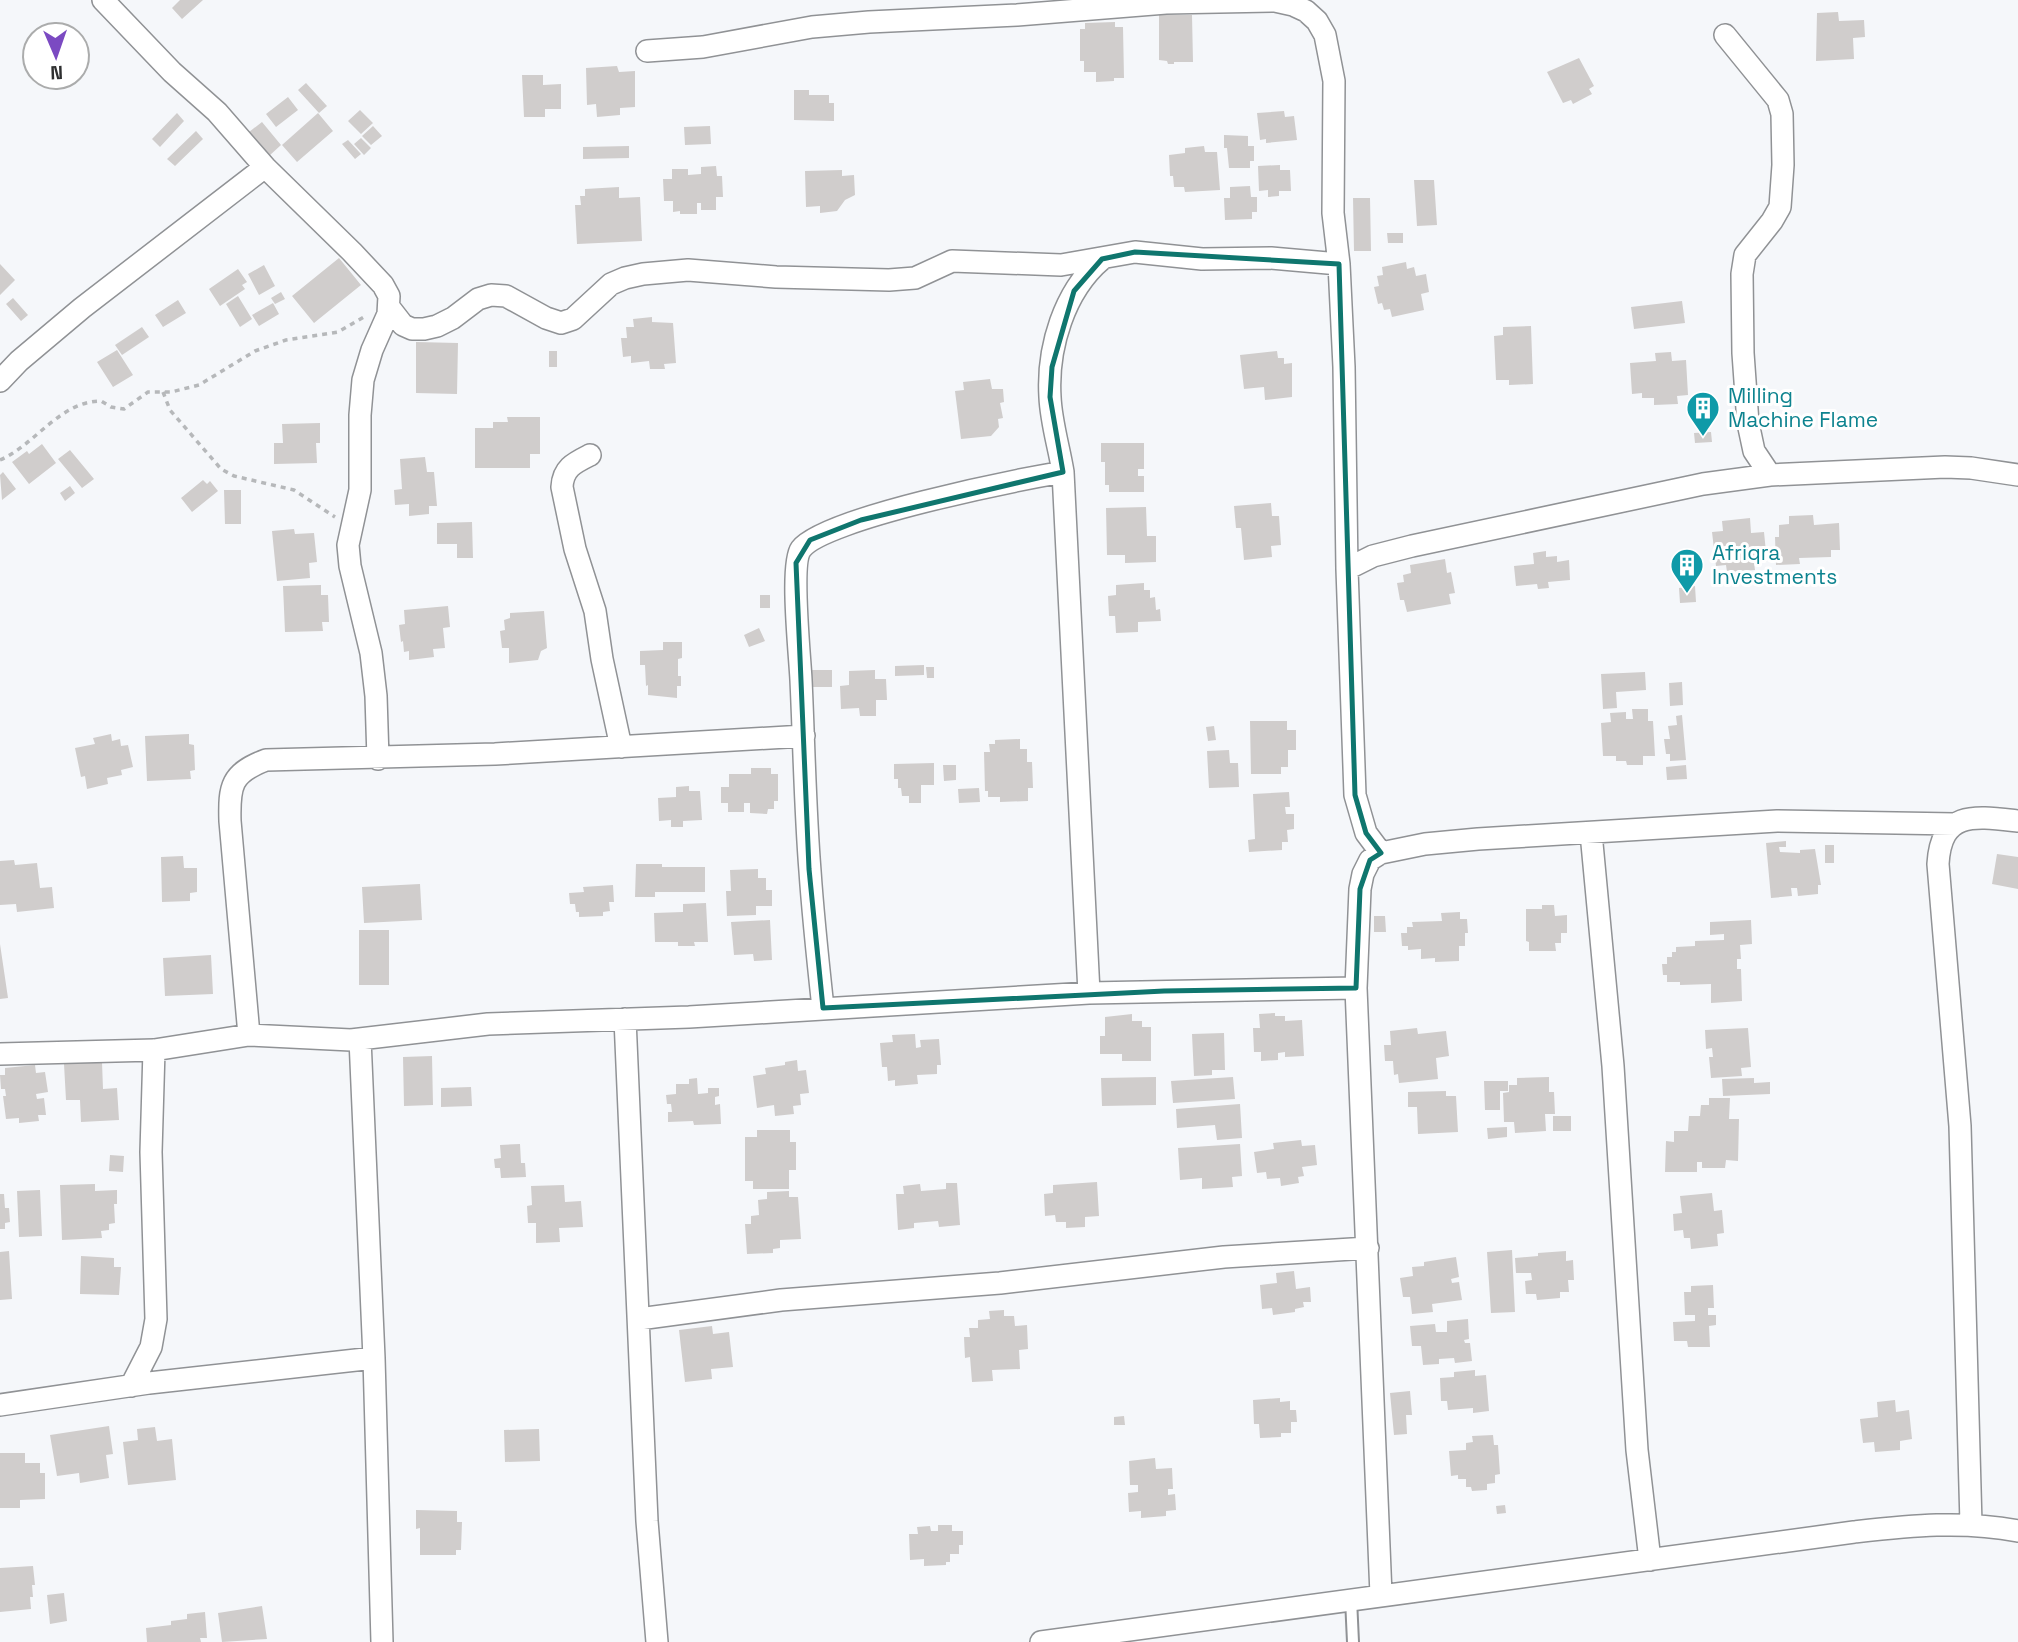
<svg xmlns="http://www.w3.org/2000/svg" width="2018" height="1642" font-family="'Space Grotesk',sans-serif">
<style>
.building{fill:#d0cdcc}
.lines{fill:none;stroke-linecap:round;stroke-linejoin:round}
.lane-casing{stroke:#909295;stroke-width:14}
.street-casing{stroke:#909295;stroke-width:24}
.path{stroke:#b6b8ba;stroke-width:3.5;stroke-dasharray:5 5;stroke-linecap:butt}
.lane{stroke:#fff;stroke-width:10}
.street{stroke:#fff;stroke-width:21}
.marked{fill:none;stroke:#0f766e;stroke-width:5;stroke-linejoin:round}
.labels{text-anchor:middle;stroke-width:6;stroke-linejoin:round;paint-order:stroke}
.culture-label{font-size:21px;fill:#0d838f;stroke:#fff;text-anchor:start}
</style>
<rect width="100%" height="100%" fill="#f5f7fa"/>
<!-- building -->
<path class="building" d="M180 0H203L182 19 172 8Z
M1838 12 1839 21 1864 20 1865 37 1853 38 1854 59 1816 61 1817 13Z
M1159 15H1192L1193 62H1174V64H1168L1167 61 1159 60Z
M1115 22V27H1123L1124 78H1114V81L1096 82V72H1084V61H1080V29H1085V23Z
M1579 58 1594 86 1589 89 1592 94 1573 104 1571 100 1563 103 1547 72Z
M617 66 619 72 635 71V107L620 108V115L597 117 596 104 587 105 586 68Z
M522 75H543V85L561 84V109H545V117H524Z
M306 83 327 106 319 113 298 90Z
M794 90H809V95H829V103H834V121L794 120Z
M288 97 298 110 276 127 266 114Z
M360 110 373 123 361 134 348 121Z
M1284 111 1285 117 1294 116 1297 140 1266 143V139L1260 140 1257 113Z
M177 113 184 121 160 147 152 139Z
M318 113 333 131 297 162 282 145Z
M262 122 281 145 269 156 249 132Z
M373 126 382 136 371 145 362 136Z
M710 126 711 144 685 145 684 127Z
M196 131 203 139 175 166 167 159Z
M1224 135 1248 136V146H1254V161H1250V168H1229L1227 148H1224Z
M361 138 371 148 364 155 354 144Z
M348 140 361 154 355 159 342 144Z
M629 146V158L583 159V147Z
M1204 146 1205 152H1217L1220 190 1185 192 1184 187H1174L1173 176H1170L1169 155 1185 153V148Z
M1280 165V170H1290L1291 191H1279V196L1268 197V190L1259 191 1258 166Z
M716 166 717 176H722L723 197H716V210H701V203H697V214H680V211L673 212V201H664L663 179H672V169H688V175L701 174V167Z
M842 170V176L854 175 855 195 845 200 837 211 820 213V206L806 207 805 171Z
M1414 180H1434L1437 225 1417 226Z
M1250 186 1251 197H1257V212H1252V219L1225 220 1224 198H1230V187Z
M619 187V198L640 197 642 241 577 244 575 205H581L580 196H585V189Z
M1353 198H1370L1371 251H1354Z
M1387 233H1403V243H1388Z
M339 258 361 285 314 323 292 296Z
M1406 262 1407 269 1414 267 1416 276 1426 274 1429 292 1421 294 1424 310 1392 317 1390 309 1384 310 1382 303 1378 304 1374 287 1379 286 1377 276 1383 275 1382 267Z
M0 264 15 280 0 295Z
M264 265 275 286 259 295 248 274Z
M238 269 247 282 242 285 245 289 220 306 209 289Z
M281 292 285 299 275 304 271 298Z
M238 296 252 319 240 327 226 304Z
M13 298 28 315 21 321 6 304Z
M178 300 186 313 163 327 155 315Z
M1682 301 1685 323 1634 329 1631 307Z
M273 303 279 314 259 326 252 315Z
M652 317V322L673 323 676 363 664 364 665 369H650L649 361 631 363V356L623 357 621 338H627L626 327H634L633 319Z
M1531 326 1533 384 1509 385V380H1496L1494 336 1503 335V327Z
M142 327 149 337 122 355 115 345Z
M416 342 458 343 457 394 416 393Z
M117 350 133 375 113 387 97 362Z
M549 351H557V367H549Z
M1277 351 1278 358H1284V364L1292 363V397L1265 400 1264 387 1244 389 1240 355Z
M1671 352 1672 361 1686 360 1688 395 1677 396 1678 404 1654 405V398H1642V393L1632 394 1630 363 1656 361 1655 353Z
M990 379 992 389H1003L1004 402 1000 403 1003 418 998 419 999 427 991 436 961 439 955 391 964 390 963 382Z
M507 417H540V454H530V468H475V428H493V422H508Z
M320 423V443H316L317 463 274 464V443H283L282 424Z
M1711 432 1712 442 1695 443 1694 433Z
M1101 443H1144V469H1138V476H1144V492H1109V485H1105V462H1101Z
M42 444 56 463 29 484 12 462 27 451 29 454Z
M70 450 94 479 82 488 58 459Z
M425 457 427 472H434L437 506H429V514L409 516V504L395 505 394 490 402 489 400 459Z
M3 472 16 489 2 500 0 475Z
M203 480 207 484 210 481 218 491 192 512 181 498Z
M70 486 75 493 65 501 60 493Z
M224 490H241V524H225Z
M1271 503 1272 516H1279L1281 545 1271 546 1272 557 1244 560 1241 528H1236L1234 506Z
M1146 507 1147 536H1156V562L1125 563V555H1107L1106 508Z
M1813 515 1814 525 1839 523 1840 550H1831V557L1799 558 1800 564 1776 565 1775 537H1779V525L1789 524V516Z
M1750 518 1751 533 1764 532 1767 562 1754 563 1755 570 1727 572 1726 565 1716 566 1712 532 1723 531 1722 521Z
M472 522 473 558H457V544H437V523Z
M294 529 295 534 314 533 317 562 309 563 310 578 277 581 272 531Z
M1546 551V557L1557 556V562L1569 560 1570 580 1548 582 1549 588 1538 589 1537 584 1516 586 1514 566 1534 564 1533 553Z
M1445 559 1447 573 1451 572 1455 593 1449 594 1451 604 1407 612 1404 600H1400L1397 583 1404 582 1403 575 1411 573 1410 565Z
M1144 583V590H1150V598L1155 597 1156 610 1160 609 1161 621 1138 622V632L1116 633 1115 616H1109L1108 596 1116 595V585Z
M321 585V595H328L329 622H322L323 631 285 632 283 586Z
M1695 586 1696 602 1680 603 1679 588Z
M760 595H770V608H760Z
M448 606 450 627 443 628 445 648 433 649 434 657 409 660V651L404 652 403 641 401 642 399 625 405 624 404 610Z
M544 611 547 648 541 651 538 660 509 663V648H502L500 631 505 630 504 620 510 618V613Z
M759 628 765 641 749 647 744 635Z
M663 642H682V658L678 659V676H681V686H677V698L648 695V685L646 686 645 665H640V651L663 650Z
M924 665V675L895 676V666Z
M926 667H934V678H927Z
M811 670H832V687H811Z
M875 670V679H886L887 700H876V716H860L859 708 841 709 840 686 849 685V671Z
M1645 672 1646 690 1616 692 1617 708 1603 709 1601 674Z
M1682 682 1683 705 1670 706 1669 683Z
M1632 709H1648V721H1653L1655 756H1643V765H1627L1626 761H1616V756H1603L1601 723 1611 722 1610 713 1626 712V719H1633Z
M1682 715 1686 760 1670 761V754H1666L1664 739H1670L1668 726 1677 725 1676 716Z
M1250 721H1287V730H1296V750H1288V767H1281V774H1251Z
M1214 726 1216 740 1208 741 1206 727Z
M111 734 112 741 120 739 121 746 128 745 133 767 121 770 122 775 107 778 108 784 87 789 85 776 81 777 75 748 95 744 93 738Z
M189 734V744L194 745 195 770 190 771 191 779 147 781 145 736Z
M1020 739V749H1027V762H1032L1033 788H1028V801L1000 802V797H988V791H985L984 752H990L989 744H995V740Z
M1229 750 1230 763H1238L1239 787 1209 788 1207 751Z
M934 763V785H921V803H909V796H902L901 788H898V779H894V764Z
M943 765H956V780L944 781Z
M1686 765 1687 779 1667 780 1666 767Z
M751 768H771V774H778V801H774V809H768L767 814 750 813V803H744V812H728V803H721V787H729V774H751Z
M689 786V791H700L702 820 683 821V827H671V820L659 821 658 798 676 797V787Z
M979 788 980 802 959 803 958 789Z
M1289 792 1290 807H1285L1286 814H1294V829L1287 830 1288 842H1282V850L1249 852 1248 840 1255 839 1253 794Z
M1786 841V847H1779L1780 852 1800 853V850L1815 849 1821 885H1818V894L1798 896 1797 888H1791L1792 896 1771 898 1766 843Z
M1825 845H1834V863H1825Z
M1997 854 2018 857V889L1992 884Z
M183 856 184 868H197V892L190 893V901L162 902 161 857Z
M14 860 15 865 37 863 40 888 52 887 54 908 17 912 16 904 0 905V861Z
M636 864H662V867H705V892H655V897H635Z
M758 869V878H766V890H772V906H756V915L727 916 726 891H731L730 870Z
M420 884 422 920 364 923 362 887Z
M613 885 614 902H609L610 911 603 912V916L579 917V912H576L575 904H570L569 893 584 892 583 887Z
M706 903 708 942H694L695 946H678V942H655L654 913 683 912V904Z
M1542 905H1554L1555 916 1567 915V933H1561V943H1555L1556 951H1529V942L1526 941V909H1542Z
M1460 912V919H1467L1468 933H1465V946H1459V961L1435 962V958L1421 959V949L1408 950V946H1402L1401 933H1407V927H1413L1412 922 1442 921 1441 913Z
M1374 916H1385L1386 932H1374Z
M770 920 772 960 754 961 753 954 734 955 731 922Z
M1751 920 1752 944 1740 945 1741 959H1737V969H1741L1742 1001 1711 1003V984L1680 985V982H1667V975H1663L1662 964H1667V957H1672V952H1676V947L1695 946V941L1724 940V934L1710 935V922Z
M359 930H389V985H359Z
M0 944 8 998 0 999Z
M211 955 213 994 165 996 163 958Z
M1275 1013V1016H1285V1021L1302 1020 1304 1056 1285 1057V1052L1278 1053V1060L1261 1061V1052H1254L1253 1028H1260L1259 1014Z
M1132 1014V1021H1142V1027H1151V1061H1122V1054H1100V1036H1105V1017Z
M1417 1028 1418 1034 1446 1031 1449 1056 1436 1058 1438 1079 1399 1083 1398 1074 1394 1075 1393 1061H1385L1384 1045H1391L1390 1031Z
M1748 1028 1751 1067 1741 1068 1742 1076 1711 1078 1709 1057H1713L1712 1048 1706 1049 1705 1030Z
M1224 1033 1225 1070H1212V1075L1194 1076 1192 1034Z
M915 1034 916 1048 921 1047 920 1040 939 1039 941 1065H937V1074L917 1075 918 1084 895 1086V1080L888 1081 887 1067H882L880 1043 893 1042 892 1035Z
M432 1056 433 1105 404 1106 403 1057Z
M797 1060 798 1071 806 1070 809 1093 800 1094 801 1105 793 1106 794 1114 775 1116 774 1105 757 1108 753 1076 766 1074 765 1068 785 1065V1062Z
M102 1062 103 1089 117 1088 119 1120 81 1122 80 1100H66L64 1064Z
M35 1065 36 1073 45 1072 48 1092 36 1094 37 1099 44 1098 46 1115H38L39 1121 19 1123V1118L6 1119 3 1096H6L5 1089H1L0 1075H5V1068Z
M1156 1077V1105L1102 1106 1101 1078Z
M1233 1077 1235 1099 1173 1103 1171 1081Z
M1549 1077V1092H1554L1555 1114H1545L1546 1131 1515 1133 1514 1122H1504L1503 1093 1509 1092V1085H1517V1078Z
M697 1078 698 1094 708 1093V1088H719V1096L715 1097V1105L720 1104 721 1124 694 1125 693 1121 668 1122V1112H672L671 1104H667L666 1095 676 1094V1084H689V1079Z
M1754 1078V1083L1770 1082V1094L1723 1096 1722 1079Z
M1484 1081H1508V1091H1500V1110H1485Z
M471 1087 472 1106 441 1107V1088Z
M1446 1091V1096H1456L1458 1132 1418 1134 1417 1107H1408V1092Z
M1709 1098H1730L1729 1119H1739L1738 1161 1726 1160 1725 1168H1702V1162H1697V1172H1665L1666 1141 1674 1142V1131H1688L1689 1116H1700L1701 1105H1709Z
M1240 1104 1242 1138 1217 1140 1215 1125 1177 1128 1176 1109Z
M1553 1116H1571V1131H1553Z
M1507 1127V1137L1488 1139 1487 1128Z
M757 1130H790V1142H796V1170H789V1189H753V1181H745V1137H757Z
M1301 1140 1302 1146 1315 1145 1317 1165 1302 1167 1304 1176 1298 1177 1299 1183 1281 1186 1280 1178 1267 1179 1266 1172 1257 1173 1254 1152 1274 1149 1273 1143Z
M520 1144 521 1163H525L526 1177 501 1178 500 1168H495L494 1159 501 1158 500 1145Z
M1240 1144 1242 1176 1232 1177 1233 1187 1202 1189V1178L1180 1180 1178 1148Z
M110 1155 124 1156 123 1172 109 1171Z
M1097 1182 1099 1216 1085 1217V1227L1066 1228V1222H1056L1055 1215 1045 1216 1044 1194 1053 1193V1185Z
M946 1183H957L960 1225 939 1227 938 1221 914 1223V1228L898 1230 896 1194H904L903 1186 920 1184 921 1191 946 1189Z
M95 1184V1191L117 1190V1204H114L115 1223 109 1224V1230L101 1231 102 1238 62 1240 60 1185Z
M564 1185 565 1202 581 1201 583 1227 559 1228 560 1242 536 1243V1223H528L527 1206 532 1205 531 1186Z
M40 1190 42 1236 19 1237 17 1191Z
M789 1191V1197H798L801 1239 780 1240V1248L773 1249V1253L747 1254 745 1224H751V1216L759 1215 758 1200 767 1199V1192Z
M1712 1193 1714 1211 1722 1210 1724 1233 1717 1234 1718 1246 1691 1249 1690 1238H1684L1683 1230 1674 1231 1673 1214 1682 1213 1680 1196Z
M0 1194H4L5 1208H9L10 1222 5 1223V1229H0Z
M1512 1250 1515 1312 1491 1313 1487 1252Z
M9 1251 12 1299 0 1300V1252Z
M1566 1251V1261L1573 1260 1574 1280H1568L1569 1292H1560V1298L1537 1300 1536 1294H1526L1525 1281 1532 1280 1531 1273H1516L1515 1258 1538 1256V1253Z
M81 1256 114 1258V1267H121L119 1295 80 1294Z
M1456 1257 1459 1277 1451 1279 1452 1283 1459 1282 1462 1300 1432 1304 1433 1312 1412 1314 1410 1297H1403L1400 1278 1413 1276 1412 1267 1424 1266V1262Z
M1294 1271 1296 1289 1310 1287 1311 1302H1303L1304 1307 1295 1309V1312L1273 1315 1272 1308 1262 1309 1260 1285 1277 1283 1276 1273Z
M1713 1285 1714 1308H1708V1315H1716V1325L1709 1326 1710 1347H1688L1687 1341H1674L1673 1322 1695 1321V1315H1685L1684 1292H1691V1286Z
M1004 1310V1316H1014L1015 1326 1027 1325 1028 1349 1019 1350 1020 1369 992 1370 993 1381 972 1382 970 1357 965 1358 964 1337H970L969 1328H978V1320L990 1319 989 1311Z
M1468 1319 1469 1339 1464 1340 1465 1343H1470L1472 1361 1455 1363 1454 1358 1439 1359V1364L1423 1365 1421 1346H1412L1410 1326 1435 1324 1436 1332H1447V1321Z
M712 1326 713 1334 729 1332 733 1367 711 1369 712 1379 685 1382 679 1330Z
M1475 1370V1376L1486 1375 1489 1411 1473 1413V1408L1448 1410 1447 1401H1441L1440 1378 1454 1377V1372Z
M1410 1391 1412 1415H1406L1407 1434 1394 1435 1390 1393Z
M1280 1398V1402L1290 1401V1410H1296L1297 1422H1291V1433H1281V1437L1260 1438 1259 1424H1254L1253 1400Z
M1895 1400 1896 1412 1909 1410 1912 1439 1900 1441V1450L1875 1452 1874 1442 1863 1443 1860 1419 1878 1417 1877 1402Z
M1124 1416 1125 1425H1114V1417Z
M109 1426 113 1454 106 1455 109 1478 80 1483 79 1473 57 1476 50 1435Z
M155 1427 157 1441 172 1439 176 1480 128 1485 123 1442 138 1440 137 1429Z
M539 1429 540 1461 505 1462 504 1430Z
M1493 1435 1494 1445H1498L1500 1474 1495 1475V1483L1487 1484V1490L1472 1491 1471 1487H1466V1479H1458V1475L1451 1476 1449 1451 1466 1450V1443L1473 1442 1472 1436Z
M0 1453H25V1463H40V1473H45V1499L20 1500V1508H0Z
M1155 1458 1156 1469 1172 1468 1173 1489H1168V1495L1175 1494 1176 1510 1166 1511V1516L1141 1518V1511L1129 1512 1128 1493 1138 1492V1485H1130L1129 1461Z
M1505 1505 1506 1513 1497 1514 1496 1506Z
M416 1510 457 1511V1522H462L461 1550H456V1555H420V1528L416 1529Z
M938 1525H952V1531H963V1545H959V1554H950V1562H946V1565L924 1566V1559L910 1560 909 1534H918L917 1527 930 1526 931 1531H938Z
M33 1566 35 1585H32L33 1597H30L31 1609 0 1612V1568Z
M64 1593 67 1621 50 1624 47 1595Z
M262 1606 267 1639 222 1642 218 1613Z
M205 1612 207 1638H200L201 1642H147L146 1628 171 1625V1621L187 1619V1614Z"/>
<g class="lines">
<defs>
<path id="lane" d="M1351 1599 1353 1642"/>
<path id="street" d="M103 0 172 72 217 112 265 167 352 252 383 285 389 296 388 314 372 350 363 380 360 415V490L348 545 350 566 371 653 376 696 378 759
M1725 35 1778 100 1782 114 1783 165 1780 207 1772 221 1745 255 1742 274 1743 353 1748 423 1754 451 1770 475
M647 51 703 47 812 27 869 22 1017 15 1166 3 1275 1 1293 5 1306 11 1317 21 1325 35 1334 81 1333 213 1339 264 1344 367 1347 569 1355 795 1366 833 1381 853
M389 307 403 325 412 329H424L437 326 453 318 478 299 491 295 506 296 546 318 561 323 573 319 611 284 625 278 643 274 688 270 776 277 889 280 915 278 952 261 1061 265 1135 252 1202 259 1271 258 1339 264
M0 381 19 361 82 308 265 167
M590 455C574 463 563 468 562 487L575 549 595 611 602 659 621 747
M1347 569 1373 556 1412 546 1703 484 1770 475 1945 467 1971 468 2018 475
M1591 833 1613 1066 1637 1450 1650 1560
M1089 993 1063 472C1059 447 1051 422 1050 397 1047 348 1064 291 1102 259
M823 1008C818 962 813 916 810 871 805 808 804 744 801 680 800 657 790 564 801 549 824 518 1017 480 1063 472
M625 1019 647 1521 657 1642
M249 1035 230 821C229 786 231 773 266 760L495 754 804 736
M360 1039 374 1358 382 1642
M0 1054 154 1050 249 1035 351 1040 488 1024 689 1017 1089 993 1356 988
M639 1319 781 1300 1000 1283 1224 1257 1368 1248
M131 1386 151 1347 156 1319 151 1152 154 1050
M0 1405 149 1383 374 1358
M1971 1524 1960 1126 1938 864C1941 810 1975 816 2018 821
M1381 1595 1356 988 1360 889 1363 874 1370 860 1381 853 1425 844 1478 839 1777 821 1955 824
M1041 1642 1854 1532C1909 1526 1962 1520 2018 1531"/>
</defs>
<!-- lane casing -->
<use href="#lane" class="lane-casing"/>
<!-- street casing -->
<use href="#street" class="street-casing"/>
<!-- path -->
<path class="path" d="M163 392 170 410 221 469 234 476 294 490 335 517
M0 460C35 445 60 401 101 401L111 407 124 409 148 392H171L199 385 255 351 286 340 338 332 364 317"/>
<!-- lane -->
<use href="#lane" class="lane"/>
<!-- street -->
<use href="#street" class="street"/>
</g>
<!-- marked area -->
<path class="marked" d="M1135 252 1339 264 1355 795 1366 833 1381 853 1370 860 1360 889 1356 988 1164 991 823 1008 809 869 796 563 810 540 861 520 1063 472 1050 397 1052 367 1074 291 1102 259Z"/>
<!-- icons -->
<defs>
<symbol id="building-pin" viewBox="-11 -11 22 30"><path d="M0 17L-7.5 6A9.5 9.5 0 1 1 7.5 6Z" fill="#0f9aa8" stroke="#fff"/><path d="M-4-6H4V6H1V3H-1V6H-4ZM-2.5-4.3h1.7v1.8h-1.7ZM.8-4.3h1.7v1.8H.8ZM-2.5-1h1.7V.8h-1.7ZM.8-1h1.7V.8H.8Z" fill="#fff"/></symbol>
</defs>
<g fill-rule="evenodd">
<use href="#building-pin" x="1684" y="389" width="38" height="52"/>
<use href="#building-pin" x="1668" y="546" width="38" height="52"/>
</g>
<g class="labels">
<!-- culture labels -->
<g class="culture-label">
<text x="1728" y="403">Milling<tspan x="1728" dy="24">Machine Flame</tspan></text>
<text x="1712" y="560">Afriqra<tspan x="1712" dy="24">Investments</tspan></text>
</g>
</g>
<!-- north arrow -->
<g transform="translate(56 56) rotate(178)"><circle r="33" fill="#ffffff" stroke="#abacac" stroke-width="2"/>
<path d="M0-5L12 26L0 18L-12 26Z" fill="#7b4ac2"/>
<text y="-10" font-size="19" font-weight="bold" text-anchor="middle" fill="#2e2f30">N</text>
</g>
</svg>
